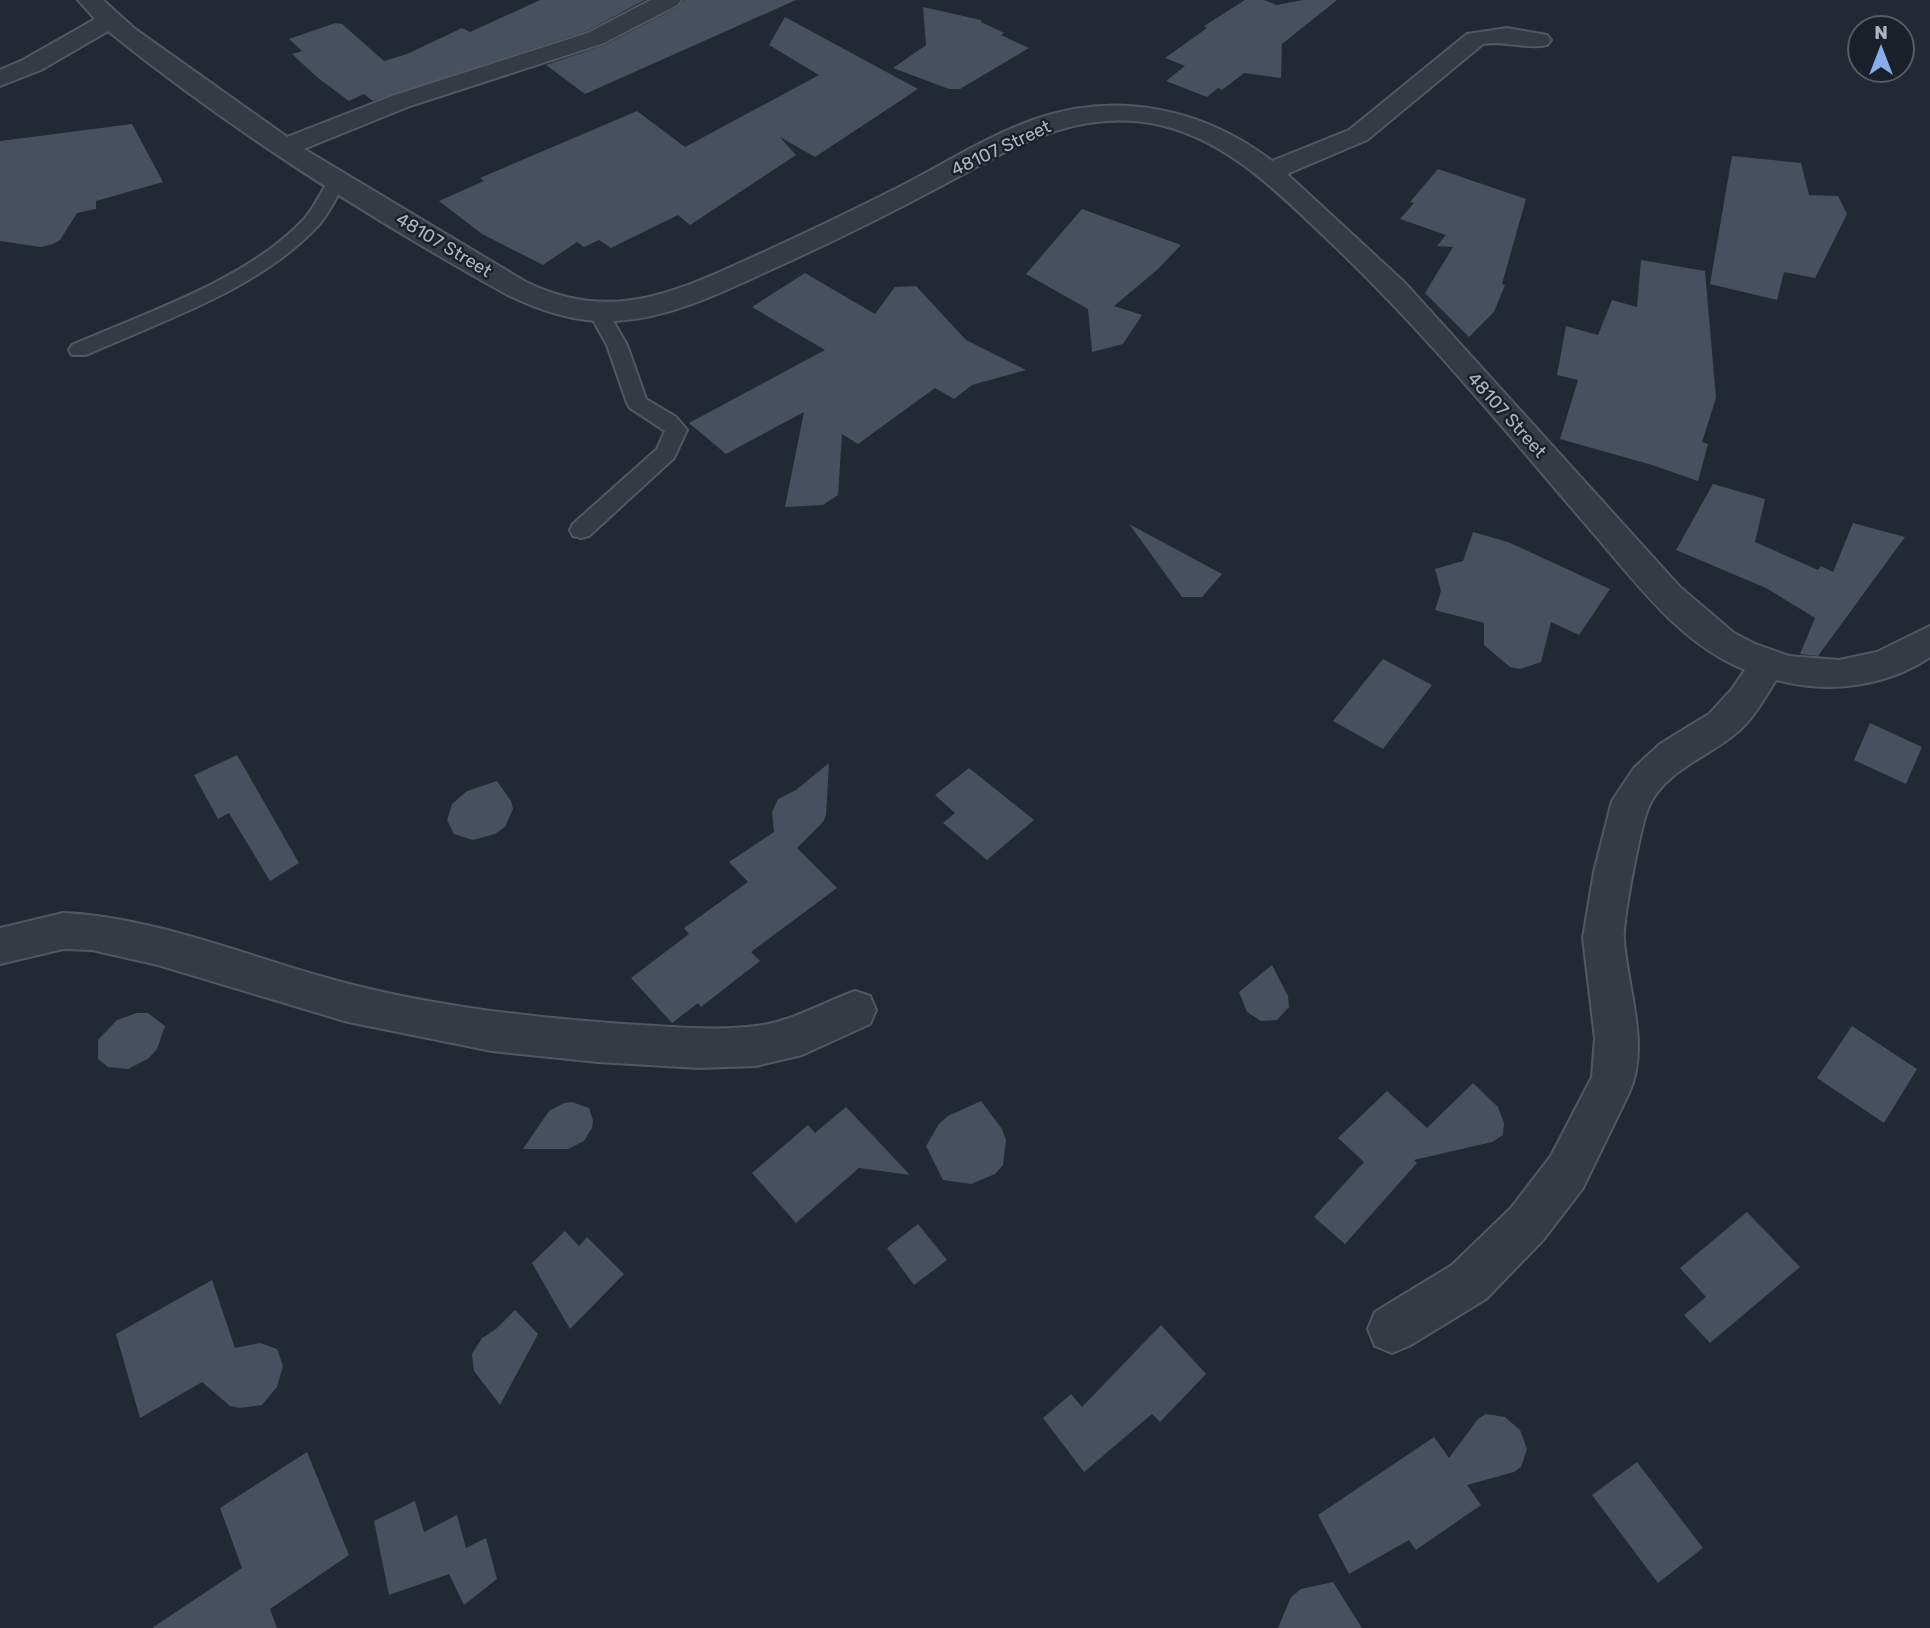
<svg xmlns="http://www.w3.org/2000/svg" width="1930" height="1628" font-family="Rubik,sans-serif">
<style>
.building{fill:#47505e}
.lines{fill:none;stroke-linecap:round;stroke-linejoin:round}
.service-casing{stroke:#525863;stroke-width:4}
.minor-casing{stroke:#525863;stroke-width:4}
.service{fill:#343b45;fill-rule:evenodd}
.minor{fill:#343b45;fill-rule:evenodd}
.labels{text-anchor:middle;stroke-width:5;stroke-linejoin:round;paint-order:stroke}
.far-street-label{font-size:18px;fill:#aeb5c2;stroke:#1a2029}
</style>
<rect width="100%" height="100%" fill="#212934"/>
<!-- building -->
<path class="building" d="M540 0H645L587 31 373 101 364 94 349 101 318 78 292 54 302 51 289 39 335 23 342 24 384 61 407 54 462 28 470 32Z
M684 0H796L585 94 546 65 605 45 678 7Z
M1245 0H1264L1277 5 1303 0H1337L1282 44 1281 78 1244 73 1222 90 1218 88 1207 97 1166 81 1185 66 1165 58 1207 28 1204 26Z
M923 7 981 20V22L1004 33 1001 35 1029 48 960 89H949L893 68 926 45Z
M785 17 918 89 815 157 780 137 796 155 690 225 678 215 611 248 599 240 584 247 577 242 543 265 482 234 439 201 484 181 480 178 637 111 685 147 819 75 769 45Z
M132 124 163 182 96 201V209L77 213 60 240 53 244 41 247 0 241V141Z
M1732 156 1801 163 1809 195 1838 196 1847 214 1815 278 1784 272 1777 300 1710 284Z
M1438 169 1526 199 1502 284 1505 285 1494 312 1469 337 1425 293 1453 247 1437 246 1446 235 1400 219 1414 203 1410 202Z
M1082 209 1181 245 1157 270 1114 306 1142 315 1123 344 1092 352 1088 309 1026 274Z
M1641 260 1705 271 1716 398 1702 442 1708 444 1698 481 1652 465 1560 439 1578 380 1557 375 1566 326 1598 335 1612 300 1637 307Z
M805 273 875 314 895 287 916 286 966 340 1026 370 972 385 954 399 935 388 858 444 842 434 838 495 823 505 785 507 804 412 726 454 689 423 825 350 752 307Z
M1713 484 1765 499 1755 542 1818 570 1821 566 1833 572 1853 523 1905 537 1818 656 1800 654 1815 618 1766 588 1676 550Z
M1129 524 1222 574 1202 597H1182Z
M1473 532 1508 542 1610 589 1579 635 1551 622 1541 662 1520 669 1510 667 1484 645V623L1435 610 1441 591 1435 569 1463 561Z
M1383 659 1432 685 1383 749 1333 721Z
M1870 723 1922 747 1906 784 1854 760Z
M237 755 299 863 270 881 229 813 218 819 194 775Z
M829 763 826 815 823 822 797 848 837 888 751 952 760 961 701 1007 698 1003 672 1023 631 978 689 934 684 928 748 882 729 862 774 832 772 812 778 799 796 790Z
M969 768 1034 820 987 860 943 823 955 813 935 795Z
M497 781 511 801 513 809 505 827 495 834 473 840 454 834 447 820 452 804 467 791Z
M1272 965 1288 996 1289 1007 1277 1020 1261 1021 1247 1012 1239 992Z
M137 1013H148L165 1026 157 1049 149 1058 128 1069 108 1067 98 1059V1040L117 1020Z
M1852 1026 1917 1069 1884 1123 1817 1078Z
M1473 1083 1498 1107 1504 1123 1503 1135 1492 1142 1414 1160 1417 1163 1345 1244 1314 1217 1364 1162 1338 1138 1387 1091 1427 1128Z
M981 1101 1002 1129 1006 1140 1003 1165 995 1174 971 1184 943 1180 926 1146 939 1124 948 1116Z
M572 1102 589 1108 593 1120 592 1128 584 1141 568 1149H523L549 1111 564 1103Z
M846 1107 910 1175 859 1168 796 1223 752 1173 808 1125 815 1133Z
M1747 1212 1800 1267 1710 1343 1684 1315 1706 1297 1680 1268Z
M918 1224 947 1260 914 1285 887 1248Z
M565 1231 579 1246 587 1237 624 1274 570 1329 532 1263Z
M212 1280 235 1348 260 1343 277 1349 283 1366 277 1387 262 1405 240 1408 230 1406 202 1382 140 1418 116 1334Z
M515 1310 538 1334 500 1405 474 1371 472 1354 482 1338 496 1329Z
M1161 1325 1206 1374 1160 1422 1152 1414 1084 1472 1043 1418 1071 1394 1082 1407Z
M1486 1414 1505 1417 1520 1430 1527 1449 1521 1467 1514 1472 1467 1485 1481 1505 1416 1550 1409 1540 1349 1574 1318 1515 1434 1437 1449 1458 1478 1419Z
M307 1452 349 1555 270 1609 277 1628H152L242 1568 220 1508Z
M1637 1462 1703 1548 1658 1583 1592 1495Z
M415 1501 424 1532 457 1515 466 1548 486 1538 497 1579 464 1605 449 1574 389 1595 374 1521Z
M1333 1582 1362 1628H1278L1291 1597 1301 1589Z"/>
<g class="lines">
<defs>
<path id="service" d="M337 176 346 181C337 196 329 214 317 227 257 290 164 320 86 355H72L69 350 72 345C147 312 248 280 305 218 315 206 322 190 331 177Z
M598 305 605 307 627 345 646 399 676 417 687 430 674 458 589 536 581 538 573 536 570 530 573 524 657 449 665 431 630 408 627 403 607 345 588 311 591 307Z"/>
<path id="minor" d="M78 0H103L135 29 287 137 392 96 588 33 651 0H681L677 5 604 43 410 106 304 149 526 282C602 319 660 299 733 266 791 240 848 213 905 184 947 162 988 136 1033 120 1115 90 1203 108 1272 161L1349 130 1467 34 1507 28 1547 35 1551 40 1547 45C1527 50 1505 40 1483 44L1367 140 1287 174 1405 283 1680 587 1734 633 1755 644 1789 656 1839 660 1877 652 1930 626V657C1886 687 1827 694 1776 680 1764 699 1752 721 1734 735 1707 757 1665 771 1649 806 1641 824 1622 922 1624 941 1628 990 1650 1047 1629 1093L1583 1188 1543 1240 1486 1299 1409 1346 1392 1353 1375 1346 1368 1329 1375 1312 1452 1265 1511 1208 1551 1156 1592 1077 1595 1038 1583 938 1594 872 1612 801 1634 768 1660 744 1709 714 1732 689 1745 670C1680 643 1639 586 1594 534 1507 433 1422 328 1324 236 1278 192 1228 142 1164 126 1080 105 1013 147 943 185 885 216 826 245 766 272 718 294 669 318 615 321 577 323 540 311 506 294 371 219 228 128 108 31L41 70 0 86V70L23 60 95 19Z
M63 913C146 916 240 953 320 976 423 1006 532 1018 639 1025 677 1027 717 1031 756 1026 791 1022 822 1003 855 991L870 996 876 1010 870 1024 802 1055 756 1066 699 1068 598 1062 492 1051 348 1022 158 965 92 950 63 949 0 964V928Z"/>
</defs>
<!-- service casing -->
<use href="#service" class="service-casing"/>
<!-- minor casing -->
<use href="#minor" class="minor-casing"/>
<!-- service -->
<use href="#service" class="service"/>
<!-- minor -->
<use href="#minor" class="minor"/>
</g>
<g class="labels">
<!-- far-street labels -->
<g class="far-street-label">
<text transform="translate(1001 148) rotate(-25)" y="6">48107 Street</text>
<text transform="translate(444 245) rotate(31)" y="6">48107 Street</text>
<text transform="translate(1507 415) rotate(48)" y="6">48107 Street</text>
</g>
</g>
<!-- north arrow -->
<g transform="translate(1881 49)"><circle r="33" fill="#1a2029" stroke="#555c66" stroke-width="2"/>
<path d="M0-5L12 26L0 18L-12 26Z" fill="#87adee"/>
<text y="-10" font-size="19" font-weight="bold" text-anchor="middle" fill="#aeb5c2">N</text>
</g>
</svg>
